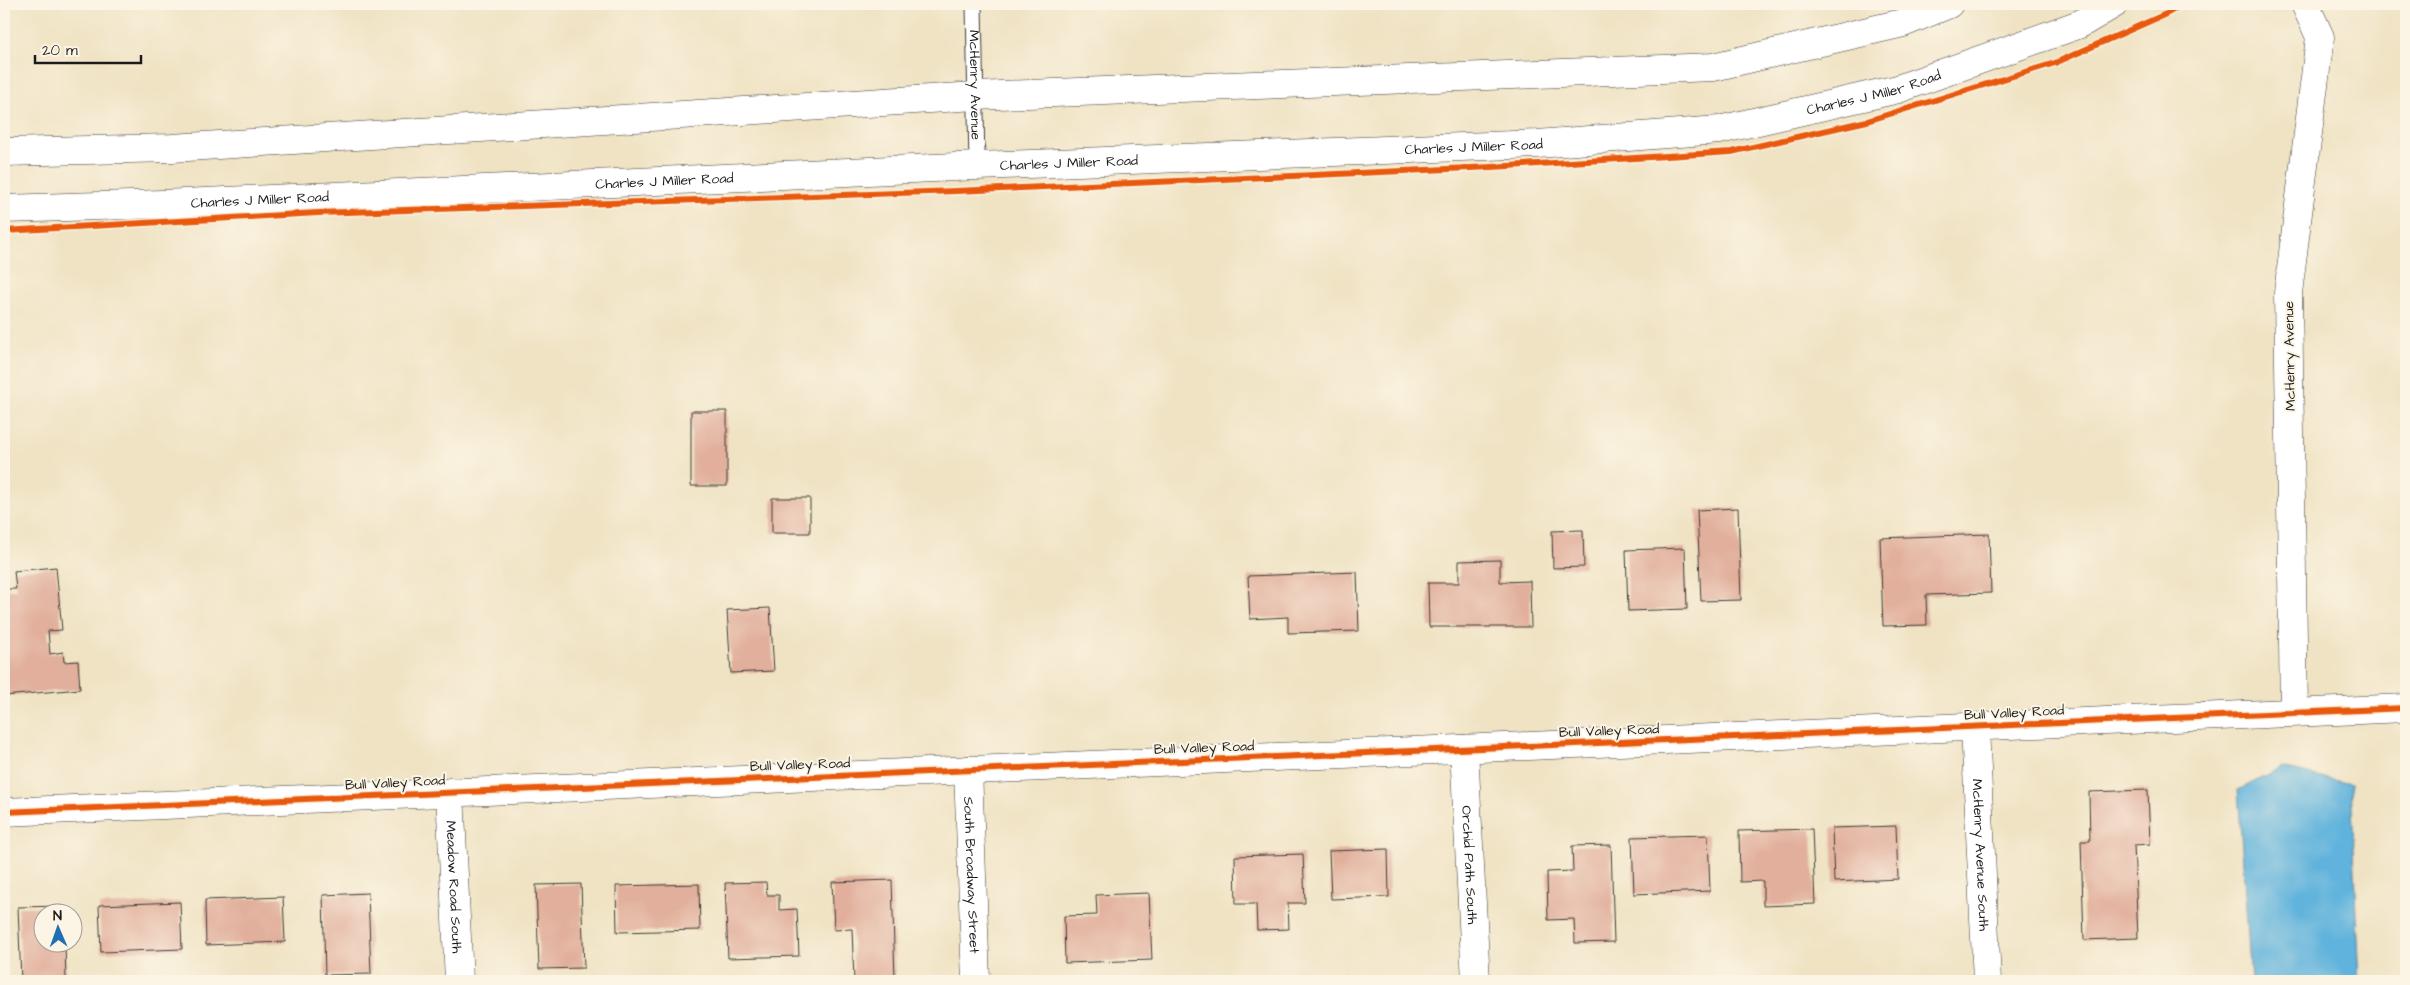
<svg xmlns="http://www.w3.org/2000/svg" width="2410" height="985" font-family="'Architects Daughter',sans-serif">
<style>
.water{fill:#60b3dc;stroke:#3e687c}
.building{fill:#e1af9b}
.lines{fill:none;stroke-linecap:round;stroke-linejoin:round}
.service-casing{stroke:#3c3a35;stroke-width:17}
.minor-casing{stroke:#3c3a35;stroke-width:29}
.tertiary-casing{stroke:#3c3a35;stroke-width:29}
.service{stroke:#fff;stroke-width:15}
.minor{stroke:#fff;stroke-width:28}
.tertiary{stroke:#fff;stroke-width:28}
.cycleway-casing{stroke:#fcf5e5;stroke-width:9}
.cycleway{stroke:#e8590c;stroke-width:6}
.labels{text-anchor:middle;stroke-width:4;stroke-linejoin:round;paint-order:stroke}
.street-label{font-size:14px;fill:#1c1c1c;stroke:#fcf5e5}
</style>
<rect width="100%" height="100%" fill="#fcf5e5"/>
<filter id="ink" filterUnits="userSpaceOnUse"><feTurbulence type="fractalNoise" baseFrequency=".02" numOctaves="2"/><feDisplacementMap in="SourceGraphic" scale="10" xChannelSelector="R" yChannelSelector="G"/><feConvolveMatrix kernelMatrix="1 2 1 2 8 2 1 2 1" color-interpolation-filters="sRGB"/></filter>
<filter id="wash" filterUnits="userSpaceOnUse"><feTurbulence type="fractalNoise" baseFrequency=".0096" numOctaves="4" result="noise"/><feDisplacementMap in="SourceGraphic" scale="20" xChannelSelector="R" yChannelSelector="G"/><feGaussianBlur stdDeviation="1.12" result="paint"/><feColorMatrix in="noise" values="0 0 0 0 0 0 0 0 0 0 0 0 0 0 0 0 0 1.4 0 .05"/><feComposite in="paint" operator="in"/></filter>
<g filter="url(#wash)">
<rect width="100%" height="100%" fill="#f0e3c4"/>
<!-- water -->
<path class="water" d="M2282 768 2351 784 2360 981H2251L2238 790Z"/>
<g id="blocks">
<!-- building -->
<path class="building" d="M691 411H727V486H691Z
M772 498H810V533H772Z
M1738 508 1741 600 1701 601 1697 510Z
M1583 530 1584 567 1553 568 1552 531Z
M1989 534 1991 593 1926 595 1927 625 1883 626 1880 538Z
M1685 548 1687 609 1628 611 1626 550Z
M1500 560V582L1530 581 1531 627H1429L1428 583H1459V561Z
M56 567 62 630 48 631 50 654 63 652 64 662 78 661 80 689 4 696V589H16L14 571Z
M1357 572 1359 631 1288 633V617L1250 619 1248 576Z
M770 608 774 671 731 673 727 610Z
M2148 790 2150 844 2134 845 2138 938 2084 940 2081 841H2090L2089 792Z
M1896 826 1898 879 1834 882 1832 828Z
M1812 829 1815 904 1763 906V881L1740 882 1739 831Z
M1708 835 1710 891 1634 894 1632 837Z
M1611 845 1614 942 1575 943 1574 919 1548 920 1547 872 1573 871 1572 846Z
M1388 849 1389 897 1331 899 1329 851Z
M1303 854 1305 903H1288L1289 929 1257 930 1256 904H1236L1235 856Z
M892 880 895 981H854L852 929 834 930 832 882Z
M766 882 767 895H779V910L797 909 799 956 728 958 725 883Z
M581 884 584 968 539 969 536 885Z
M699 884 700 930 617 932 616 886Z
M368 893 371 974 325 975 323 895Z
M1149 893 1152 960 1065 963 1064 916 1097 915 1096 895Z
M283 897 285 942 206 945 205 900Z
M180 902 182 949 101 952 99 905Z
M63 906 64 912H42V942H65L66 981H21L18 907Z"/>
</g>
</g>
<g filter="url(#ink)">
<use href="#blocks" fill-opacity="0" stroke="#3c3a35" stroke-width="1"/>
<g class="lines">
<defs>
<g id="service">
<path id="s1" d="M974 4 977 166"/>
</g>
<g id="minor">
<path d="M2294 712 2288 293 2320 37 2305 4"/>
<path id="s2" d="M1975 727 1987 981"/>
<path id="s3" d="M1464 749 1476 981"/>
<path id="s4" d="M968 770 976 981"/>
<path id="s5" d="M450 792 459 981"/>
<path d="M4 812 2406 708"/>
</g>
<g id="tertiary">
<path d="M4 152 172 148 976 96 1713 67 1903 23 1949 4"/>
<path id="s6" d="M4 209 162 204 977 166 1537 144 1719 130 1898 89 2080 24 2114 4"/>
</g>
</defs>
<!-- service casing -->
<use href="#service" class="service-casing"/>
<!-- minor casing -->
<use href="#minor" class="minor-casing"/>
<!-- tertiary casing -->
<use href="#tertiary" class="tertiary-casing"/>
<!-- service -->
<use href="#service" class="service"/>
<!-- minor -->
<use href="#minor" class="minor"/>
<!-- tertiary -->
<use href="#tertiary" class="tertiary"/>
<defs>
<path id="cycleway" d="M4 231 318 213 956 191 1492 167 1731 152 1867 121 2055 63 2166 14 2184 4
M4 812 2406 708"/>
</defs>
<!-- cycleway casing -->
<use href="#cycleway" class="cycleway-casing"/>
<!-- cycleway -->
<use href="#cycleway" class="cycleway"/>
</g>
</g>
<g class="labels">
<!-- street labels -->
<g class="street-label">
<text dy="5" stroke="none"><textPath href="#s1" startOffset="81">McHenry Avenue</textPath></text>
<text dy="5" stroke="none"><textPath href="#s6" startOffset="1876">Charles J Miller Road</textPath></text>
<text dy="5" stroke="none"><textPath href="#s6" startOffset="1471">Charles J Miller Road</textPath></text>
<text dy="5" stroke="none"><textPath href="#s6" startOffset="1066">Charles J Miller Road</textPath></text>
<text dy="5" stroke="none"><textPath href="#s6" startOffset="661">Charles J Miller Road</textPath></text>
<text dy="5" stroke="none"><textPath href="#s6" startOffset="256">Charles J Miller Road</textPath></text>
<text transform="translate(2289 356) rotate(-91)" y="5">McHenry Avenue</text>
<text transform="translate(2014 712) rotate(-3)" y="5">Bull Valley Road</text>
<text transform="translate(1609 730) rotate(-2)" y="5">Bull Valley Road</text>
<text transform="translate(1204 747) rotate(-2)" y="5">Bull Valley Road</text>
<text transform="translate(800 764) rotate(-2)" y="5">Bull Valley Road</text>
<text transform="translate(395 782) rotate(-3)" y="5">Bull Valley Road</text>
<text dy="5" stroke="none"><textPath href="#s2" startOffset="128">McHenry Avenue South</textPath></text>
<text dy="5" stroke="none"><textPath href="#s3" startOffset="116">Orchid Path South</textPath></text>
<text dy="5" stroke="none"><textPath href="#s4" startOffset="105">South Broadway Street</textPath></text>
<text dy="5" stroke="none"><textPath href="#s5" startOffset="95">Meadow Road South</textPath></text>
</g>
</g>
<!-- margin -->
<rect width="2410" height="985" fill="none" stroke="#fcf5e5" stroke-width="20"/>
<!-- north arrow -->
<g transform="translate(58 928) rotate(358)"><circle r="24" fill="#fcf5e5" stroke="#a29e95"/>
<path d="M0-4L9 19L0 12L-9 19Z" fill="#1f6fb2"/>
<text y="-8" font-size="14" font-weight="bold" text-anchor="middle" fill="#1c1c1c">N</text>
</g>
<!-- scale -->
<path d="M35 55v8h106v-8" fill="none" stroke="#1c1c1c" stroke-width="2.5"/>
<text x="42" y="55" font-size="15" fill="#1c1c1c" stroke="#fcf5e5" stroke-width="4" paint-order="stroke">20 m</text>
</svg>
